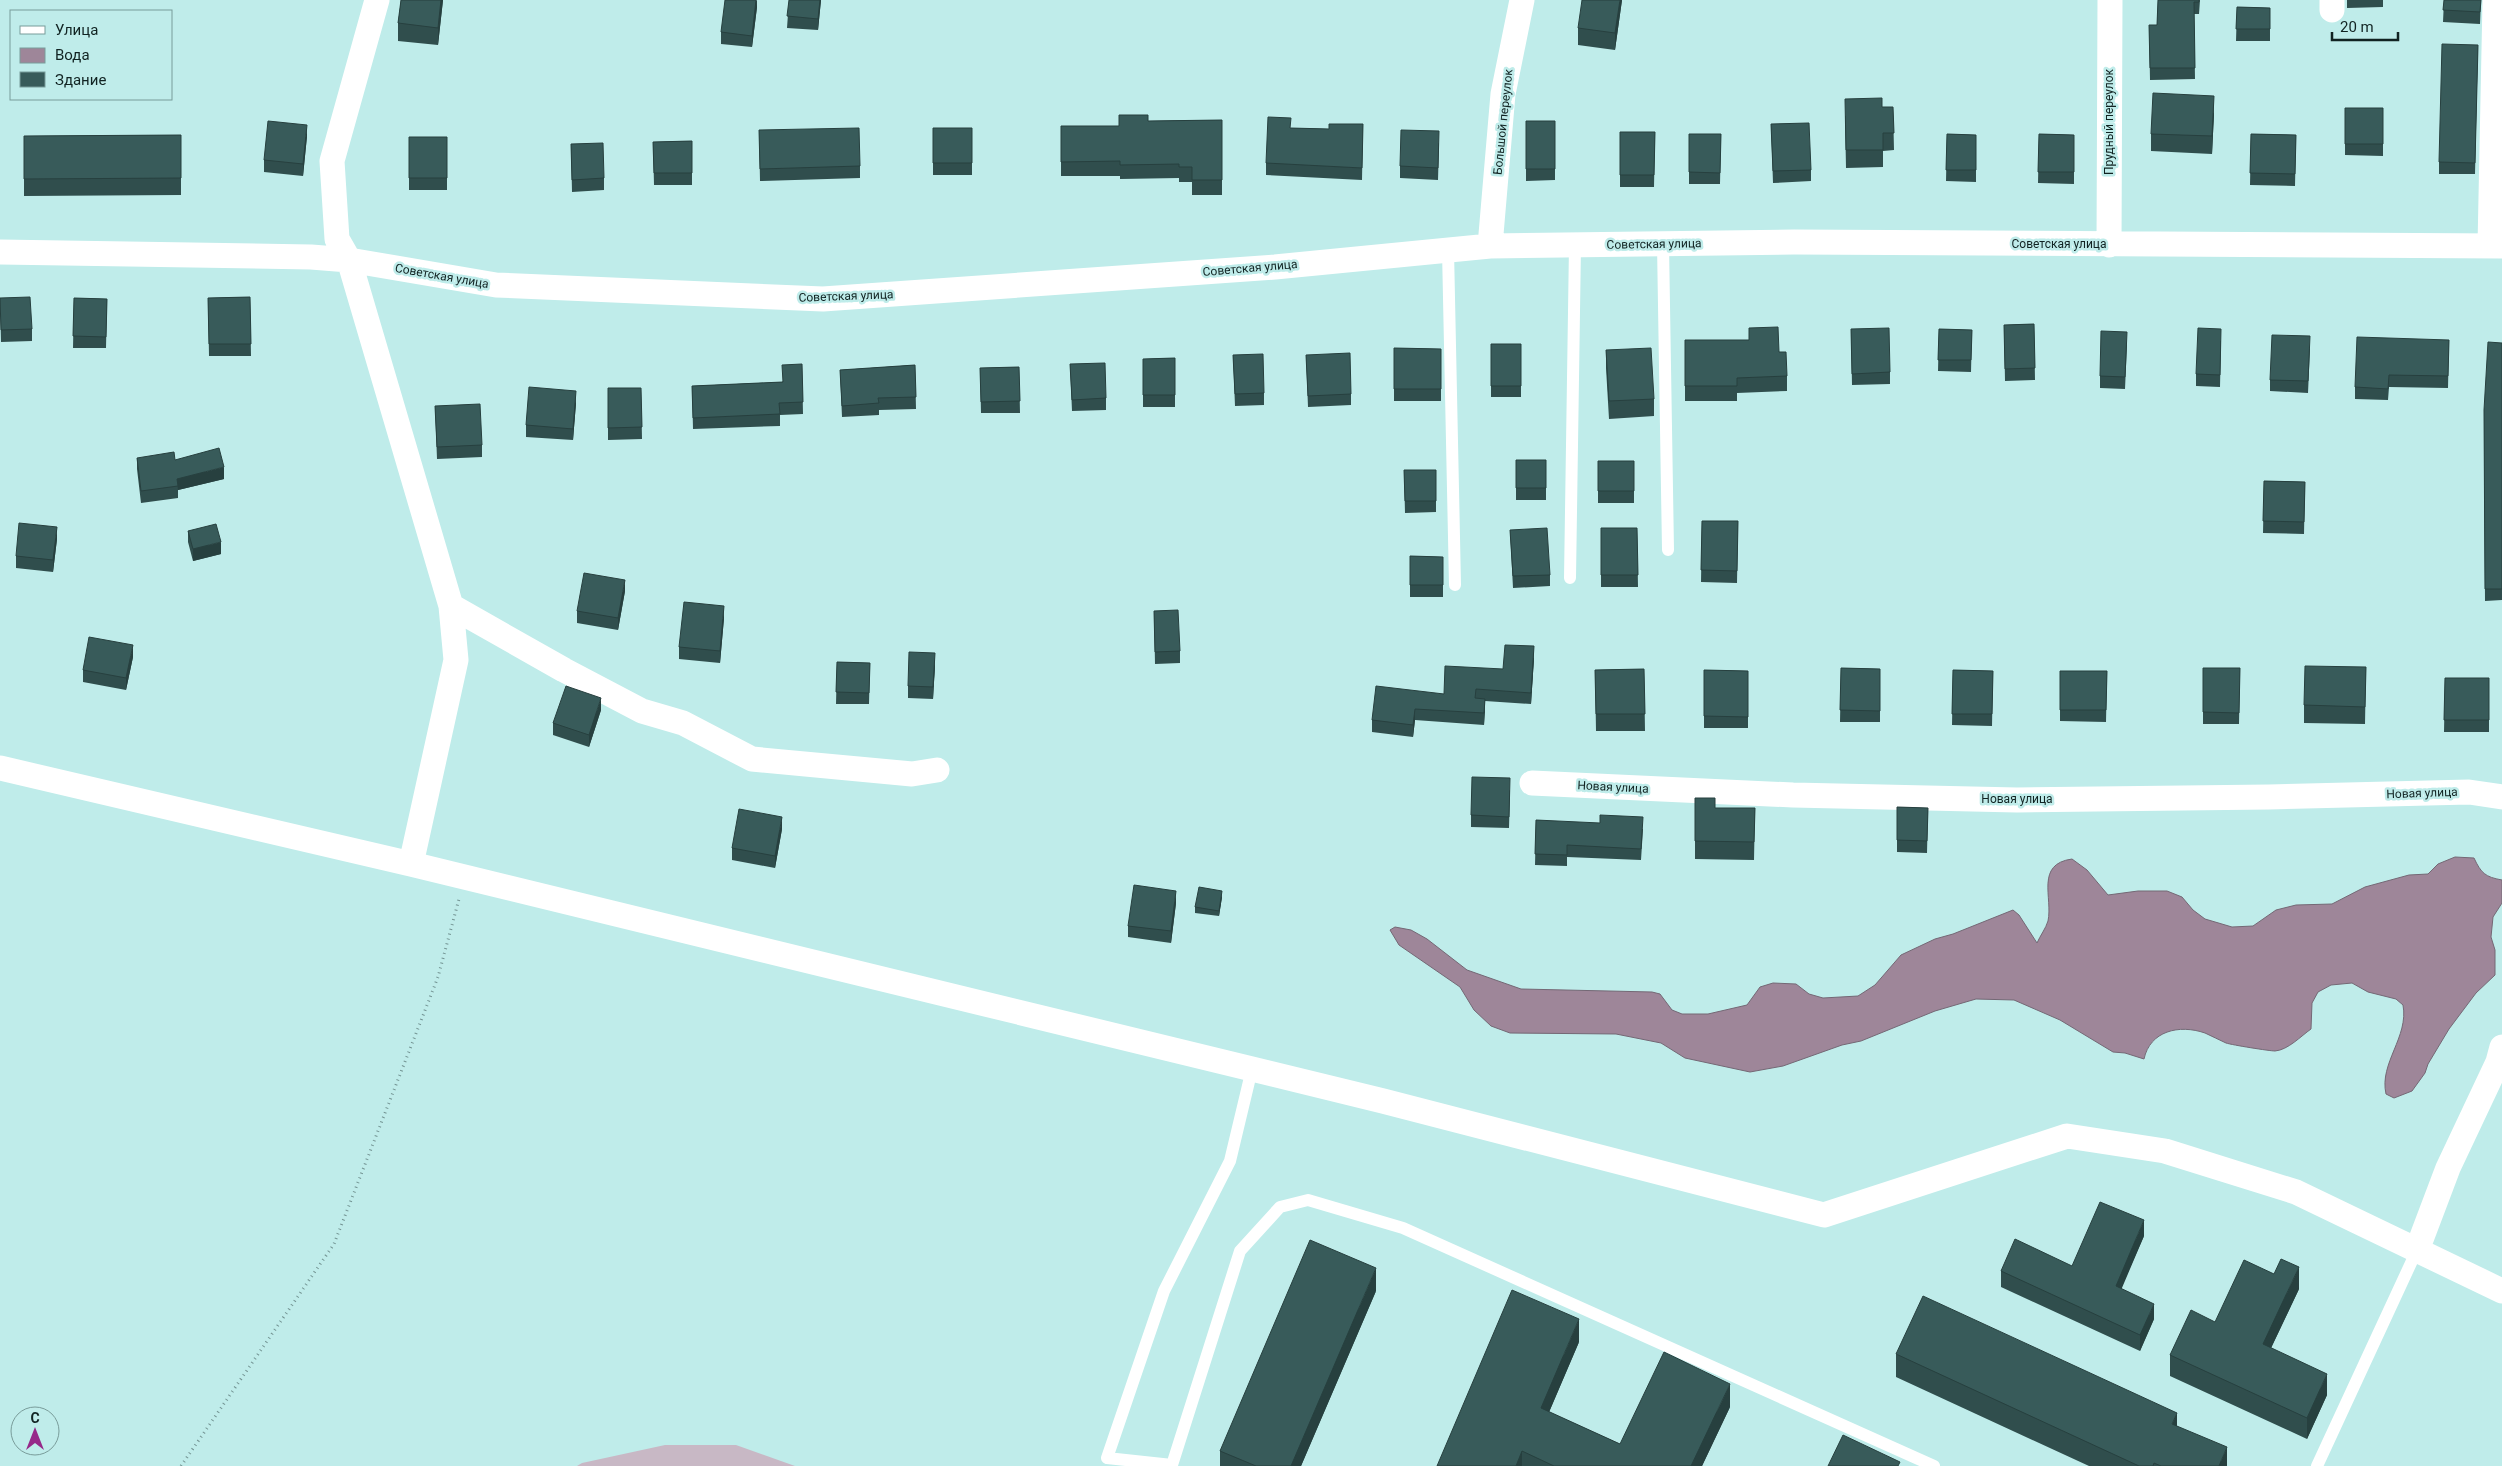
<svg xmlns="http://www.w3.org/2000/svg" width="2502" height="1466" font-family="Roboto,sans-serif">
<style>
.green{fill:#c8b8c5}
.water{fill:#9e8699;stroke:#746875}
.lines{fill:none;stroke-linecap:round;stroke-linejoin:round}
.path{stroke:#749594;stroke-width:3;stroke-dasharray:1 4;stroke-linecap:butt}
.service{stroke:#fff;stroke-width:12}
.minor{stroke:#fff;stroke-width:25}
.wall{fill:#304e4d}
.shaded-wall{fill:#27403f}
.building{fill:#385b5a;stroke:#27403f}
.labels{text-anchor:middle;stroke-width:5;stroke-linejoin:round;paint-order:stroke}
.street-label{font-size:12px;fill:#112322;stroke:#bfecea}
</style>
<rect width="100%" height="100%" fill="#bfecea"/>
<!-- green -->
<path class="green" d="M665 1445H736L795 1466H577L582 1463Z"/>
<!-- water -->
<path class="water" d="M2455 857 2474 858C2481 873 2485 877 2502 880V903L2493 917 2491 937 2495 950V975L2476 993 2449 1029 2428 1064 2425 1073 2412 1091 2394 1098 2386 1094C2379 1063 2409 1037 2403 1005L2396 999 2368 992 2352 983 2331 985 2318 992 2312 1003 2311 1029C2301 1036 2288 1050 2275 1051 2270 1051 2232 1045 2226 1043 2219 1040 2212 1036 2205 1033 2179 1024 2150 1031 2144 1059L2125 1053 2113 1052 2060 1020 2014 1000 1976 999 1935 1011 1861 1041 1842 1045 1783 1066 1750 1072 1685 1058 1661 1043 1616 1034 1510 1033 1491 1026 1474 1010 1460 987 1399 945 1390 930 1395 927 1411 930 1427 939 1467 970 1521 989 1652 992 1660 994 1672 1010 1682 1014H1708L1747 1005 1760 987 1773 983 1796 984 1809 994 1823 998 1858 996 1875 985 1901 955 1935 939 1953 934 2013 910 2019 915 2037 943C2040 936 2046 928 2048 921 2053 898 2035 864 2072 859L2087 870 2108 895 2138 891H2167L2182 897 2193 910 2205 919 2232 927 2253 926 2276 910 2296 905 2332 904 2365 887 2409 875 2428 874 2438 864Z"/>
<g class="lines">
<!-- path -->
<path class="path" d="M181 1466 334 1244 438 977 459 899"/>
<!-- service -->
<path class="service" d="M1663 244 1668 550
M1448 250 1455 585
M1570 578 1575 245
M1252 1069 1230 1161 1164 1291 1107 1458 1172 1465 1240 1251 1280 1207 1308 1200 1403 1228 1934 1466
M2317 1466 2417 1250"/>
<!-- minor -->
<path class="minor" d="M377 0 332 161 337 239 349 260 451 606 456 660 411 864
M2332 10V0
M2109 245 2110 0
M1490 246 1503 94 1522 0
M2490 246 2495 0
M0 252 311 257 349 260 496 285 823 299 1275 267 1490 246 1794 242 2502 246
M451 606 564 670 642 711 683 723 752 759 912 774 937 770
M0 768 411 864 1383 1101 1824 1215 2067 1136 2165 1151 2296 1192 2502 1291
M1532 783 1793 795 2017 800 2269 797 2469 792 2502 797
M2417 1250 2448 1168 2498 1062 2502 1047"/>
</g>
<!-- wall -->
<path class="wall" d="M401 0H443L438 45 398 41V23Z
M757 0V7L752 47 721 44V32Z
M789 0H821L818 30 787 28Z
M1622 0 1615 50 1578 45V28Z
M2158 0H2200L2199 14H2194L2195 79 2150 80 2149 25H2157Z
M2347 0H2383V7L2347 8Z
M2444 0H2481L2480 24 2443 22Z
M2237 7 2270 8V41H2236Z
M2478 45 2475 174H2439V162Z
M1882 107H1893L1894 150 1883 151V167L1846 168 1845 116Z
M2345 108H2383V156L2345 155Z
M2214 113 2212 154 2151 151V134Z
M1222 120V195H1192V182H1179V178L1120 179V176H1061V126H1119L1148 121Z
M1526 121H1555V180L1526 181Z
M1363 124 1362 180 1266 175V163L1291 128 1329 129Z
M1771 124 1811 170V181L1773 183Z
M933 128H972V175H933Z
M759 130 860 166V178L760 181Z
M1620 132H1655L1654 187H1620Z
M1689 134H1721L1720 184H1689Z
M1947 134 1976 135V182L1946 181Z
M2039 134 2074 135V184L2038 183Z
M2251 134 2296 135 2295 186 2250 185Z
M181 135V195L24 196V136Z
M307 136 303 176 264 172V160Z
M409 137H447V190H409Z
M692 141V185H654L653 142Z
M1439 143 1438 180 1400 178V166Z
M571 144 604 178V190L572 192Z
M250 297 251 356H209L208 298Z
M0 298 32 329V341L1 342Z
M74 298 107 299 106 348H73Z
M2034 324 2035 380 2005 381 2004 325Z
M1749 328 1779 352 1787 376V391L1737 393V401H1685V340H1749Z
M1851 329 1890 372V384L1852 385Z
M1939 329 1972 330 1971 372 1938 371Z
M2221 340 2220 387 2196 386V374Z
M2449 340 2448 388 2389 387 2388 400 2355 399V387Z
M2502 343V600L2485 601 2484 410Z
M1491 344H1521V397H1491Z
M2127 344 2125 389 2100 388V376Z
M1394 348 1441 349V401H1394Z
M2310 348 2308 393 2270 391V380Z
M1606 350 1654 399V416L1609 419 1606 368Z
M1233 355 1264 393V405L1235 406Z
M1306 355 1351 394V405L1308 407Z
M1175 358V407H1143V359Z
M802 364 803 414 780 415V426L693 429 692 386 782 382Z
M1070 364 1106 398V410L1072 411Z
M915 365 916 409 879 410V415L842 417 840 370Z
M1019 367 1020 413H981L980 368Z
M608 388H641L642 439 608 440Z
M576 403 573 440 526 437V425Z
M435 406 482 445V457L437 459Z
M137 458 175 460 224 479 178 490V498L141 503 137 469Z
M1516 460H1546V500H1516Z
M1598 461H1634V503H1598Z
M1404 470H1436V512L1405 513Z
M2264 481 2305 482 2304 534 2263 533Z
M1702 521H1738L1737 583 1701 582Z
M1601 528H1637L1638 587H1601Z
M1510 530 1550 575V586L1513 588Z
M188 531 221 554 193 561 188 542Z
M57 539 53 572 16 568V556Z
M1410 556 1443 557V597H1410Z
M625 591 618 630 577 623V611Z
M1154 611 1180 651V663L1155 664Z
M724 618 720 663 679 659V647Z
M133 657 126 690 83 682V670Z
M1534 658 1531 704 1485 701 1484 725 1415 720 1413 737 1372 732V720L1444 694 1503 669Z
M837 662 870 663 869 704H836Z
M935 665 933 699 908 698V686Z
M2366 667 2365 724 2304 723V705Z
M1841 668 1880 669V722H1840Z
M2203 668H2240L2239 724H2203Z
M1644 669 1645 731H1596L1595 670Z
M1704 670 1748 671V728H1704Z
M1953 670 1993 671 1992 726 1952 725Z
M2060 671H2107L2106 722 2060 721Z
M2445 678H2489V732H2444Z
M601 710 589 747 553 735V723Z
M1510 790 1509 828 1471 827V815Z
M1695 798 1715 808H1755L1754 860 1695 859Z
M1897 807 1928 808 1927 853 1897 852Z
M1536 820 1643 829 1641 860 1567 857V866L1535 865Z
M782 829 775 868 732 860V848Z
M1222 897 1219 916 1195 913V907Z
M1176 903 1171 943 1128 937V926Z
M2144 1236 2121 1288 2154 1319 2140 1351 2001 1287V1271L2072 1266Z
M2299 1289 2271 1348 2327 1395 2307 1439 2170 1376V1355L2215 1322Z
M1376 1291 1301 1466H1220V1451Z
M1579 1342 1549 1412 1620 1444 1730 1407 1702 1466H1437Z
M1896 1354 2177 1426 2227 1466H2089L1896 1377Z"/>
<!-- shaded-wall -->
<path class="shaded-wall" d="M441 0H443L438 45V28Z
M756 0 757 7 752 47V36Z
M820 0H821L818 30V19Z
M1620 0H1622L1615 50V33Z
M2214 96V113L2212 154V136Z
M307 125V136L303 176V164Z
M576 391V403L573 440V429Z
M224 467V479L178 490 177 479Z
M57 527V539L53 572V560Z
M221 542V554L193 561V549Z
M625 580V591L618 630V618Z
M724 606V618L720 663V651Z
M133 645V657L126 690V678Z
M1534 646V658L1531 704V693Z
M935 653V665L933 699V687Z
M601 698V710L589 747V735Z
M1485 699V711L1484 725V713Z
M1415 709V720L1413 737V725Z
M782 817V829L775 868V856Z
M1176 891V903L1171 943V931Z
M1222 891V897L1219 916V911Z
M2144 1220V1236L2116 1302V1286Z
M2299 1267V1289L2263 1365V1344Z
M1376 1268V1291L1301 1466H1291Z
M2154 1304V1319L2140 1351V1335Z
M1579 1319V1342L1541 1431V1408Z
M2327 1374V1395L2307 1439V1418Z
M1730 1384V1407L1702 1466H1691Z
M2177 1413V1436L2172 1424Z
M2227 1447V1466H2219Z
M1522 1451V1466H1516Z"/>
<!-- building -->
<path class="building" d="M401 0H441L438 28 398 23Z
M725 0H756L752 36 721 32Z
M789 0H820L818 19 787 16Z
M1582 0H1620L1615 33 1578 28Z
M2158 0H2199V2H2194L2195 68H2150L2149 25H2157Z
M2444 0H2481L2480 12 2443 10Z
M2237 7 2270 8V29H2236Z
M2442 44 2478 45 2475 163 2439 162Z
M2153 93 2214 96 2212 136 2151 134Z
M1882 98V107H1893L1894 133H1883V150H1846L1845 99Z
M2345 108H2383V144H2345Z
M1119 115H1148V121L1222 120V180H1192V167H1179V164L1120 165V161L1061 162V126H1119Z
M1268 117 1291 118 1290 128 1329 129V124H1363L1362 168 1266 163Z
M268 121 307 125 303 164 264 160Z
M1526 121H1555V169H1526Z
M1809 123 1811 170 1773 171 1771 124Z
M859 128 860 166 760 169 759 130Z
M933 128H972V163H933Z
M1401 130 1439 131 1438 168 1400 166Z
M1620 132H1655L1654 175H1620Z
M1689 134H1721L1720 173 1689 172Z
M1947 134 1976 135V170H1946Z
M2039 134 2074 135V172H2038Z
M2251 134 2296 135 2295 174 2250 173Z
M181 135V178L24 179V136Z
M409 137H447V178H409Z
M692 141V173H654L653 142Z
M603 143 604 178 572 180 571 144Z
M30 297 32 329 1 330 0 298Z
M250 297 251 344H209L208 298Z
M74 298 107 299 106 337 73 336Z
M2034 324 2035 368 2005 369 2004 325Z
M1778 327 1779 352H1786L1787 376 1737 378V386H1685V340H1749V328Z
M1889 328 1890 372 1852 374 1851 329Z
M2198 328 2221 329 2220 375 2196 374Z
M1939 329 1972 330 1971 360H1938Z
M2101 331 2127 332 2125 377 2100 376Z
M2272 335 2310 336 2308 381 2270 380Z
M2357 337 2449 340 2448 376 2389 375 2388 389 2355 387Z
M2488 342 2502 343V589H2485L2484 410Z
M1491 344H1521V386H1491Z
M1394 348 1441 349V389H1394Z
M1651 348 1654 399 1609 401 1606 350Z
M1350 353 1351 394 1308 396 1306 355Z
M1263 354 1264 393 1235 394 1233 355Z
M1175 358V395H1143V359Z
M1105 363 1106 398 1072 400 1070 364Z
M802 364 803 402 779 403 780 414 693 418 692 386 783 382 782 365Z
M915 365 916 397 878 398 879 403 842 406 840 370Z
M1019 367 1020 401 981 402 980 368Z
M529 387 576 391 573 429 526 425Z
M608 388H641L642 427 608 428Z
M480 404 482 445 437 447 435 406Z
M219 448 224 467 177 479 178 486 141 491 137 458 174 452 175 460Z
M1516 460H1546V488H1516Z
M1598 461H1634V491H1598Z
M1404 470H1436V501H1405Z
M2264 481 2305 482 2304 522 2263 521Z
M1702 521H1738L1737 571 1701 570Z
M19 523 57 527 53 560 16 556Z
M216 524 221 542 193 549 188 531Z
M1547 528 1550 575 1513 576 1510 530Z
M1601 528H1637L1638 575H1601Z
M1410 556 1443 557V585H1410Z
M584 573 625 580 618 618 577 611Z
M684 602 724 606 720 651 679 647Z
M1178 610 1180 651 1155 652 1154 611Z
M89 637 133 645 126 678 83 670Z
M1505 645 1534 646 1531 693 1476 689 1475 698 1485 699 1484 713 1415 709 1413 725 1372 720 1376 686 1444 694 1445 666 1503 669Z
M909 652 935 653 933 687 908 686Z
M837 662 870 663 869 693 836 692Z
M2305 666 2366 667 2365 707 2304 705Z
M1841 668 1880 669V711L1840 710Z
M2203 668H2240L2239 713 2203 712Z
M1644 669 1645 714H1596L1595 670Z
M1704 670 1748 671V717L1704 716Z
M1953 670 1993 671 1992 714H1952Z
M2060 671H2107L2106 710H2060Z
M2445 678H2489V720H2444Z
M566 686 601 698 589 735 553 723Z
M1472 777 1510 778 1509 817 1471 815Z
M1695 798H1715V808H1755L1754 842 1695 841Z
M1897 807 1928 808 1927 841 1897 840Z
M739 809 782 817 775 856 732 848Z
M1600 815 1643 817 1641 849 1567 845V855L1535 854 1536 820 1600 823Z
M1134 885 1176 891 1171 931 1128 926Z
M1199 887 1222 891 1219 911 1195 907Z
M2100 1202 2144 1220 2116 1286 2154 1304 2140 1335 2001 1271 2015 1239 2072 1266Z
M1310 1240 1376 1268 1291 1466H1256L1220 1451Z
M2281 1259 2299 1267 2263 1344 2327 1374 2307 1418 2170 1355 2191 1310 2215 1322 2244 1260 2274 1274Z
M1512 1290 1579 1319 1541 1408 1620 1444 1664 1352 1730 1384 1691 1466H1554L1522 1451 1516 1466H1437Z
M1923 1296 2177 1413 2172 1424 2227 1447 2219 1466H2161L2154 1463 2153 1466H2139L1896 1354Z
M1843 1435 1900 1462 1898 1466H1828Z"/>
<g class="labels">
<!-- street labels -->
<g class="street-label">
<text transform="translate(1503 122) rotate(-84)" y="4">Большой переулок</text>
<text transform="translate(2109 122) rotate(-90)" y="4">Прудный переулок</text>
<text transform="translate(1654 244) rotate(-1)" y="4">Советская улица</text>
<text x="2059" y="248">Советская улица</text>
<text transform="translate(1250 268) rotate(-5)" y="4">Советская улица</text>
<text transform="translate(442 276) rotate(10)" y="4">Советская улица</text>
<text transform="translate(846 296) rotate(-2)" y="4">Советская улица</text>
<text transform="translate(1613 787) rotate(3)" y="4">Новая улица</text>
<text transform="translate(2422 793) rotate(-2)" y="4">Новая улица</text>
<text x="2017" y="803">Новая улица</text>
</g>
</g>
<!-- legend -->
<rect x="10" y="10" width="162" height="90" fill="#bfecea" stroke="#799c9a"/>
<rect x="20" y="26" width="25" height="8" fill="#ffffff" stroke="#799c9a"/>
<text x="55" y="35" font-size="15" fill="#112322">Улица</text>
<rect x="20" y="48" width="25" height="15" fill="#9e8699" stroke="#799c9a"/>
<text x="55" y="60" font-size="15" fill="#112322">Вода</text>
<rect x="20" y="72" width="25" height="15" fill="#385b5a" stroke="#799c9a"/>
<text x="55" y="85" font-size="15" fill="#112322">Здание</text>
<!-- north arrow -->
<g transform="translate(35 1431)"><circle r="24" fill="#bfecea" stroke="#799c9a"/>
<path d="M0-4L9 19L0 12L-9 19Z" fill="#962989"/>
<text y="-8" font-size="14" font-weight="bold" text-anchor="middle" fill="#112322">С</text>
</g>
<!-- scale -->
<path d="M2332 32v8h66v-8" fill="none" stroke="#112322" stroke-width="2.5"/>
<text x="2340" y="32" font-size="15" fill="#112322" stroke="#bfecea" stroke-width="4" paint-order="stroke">20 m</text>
</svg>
